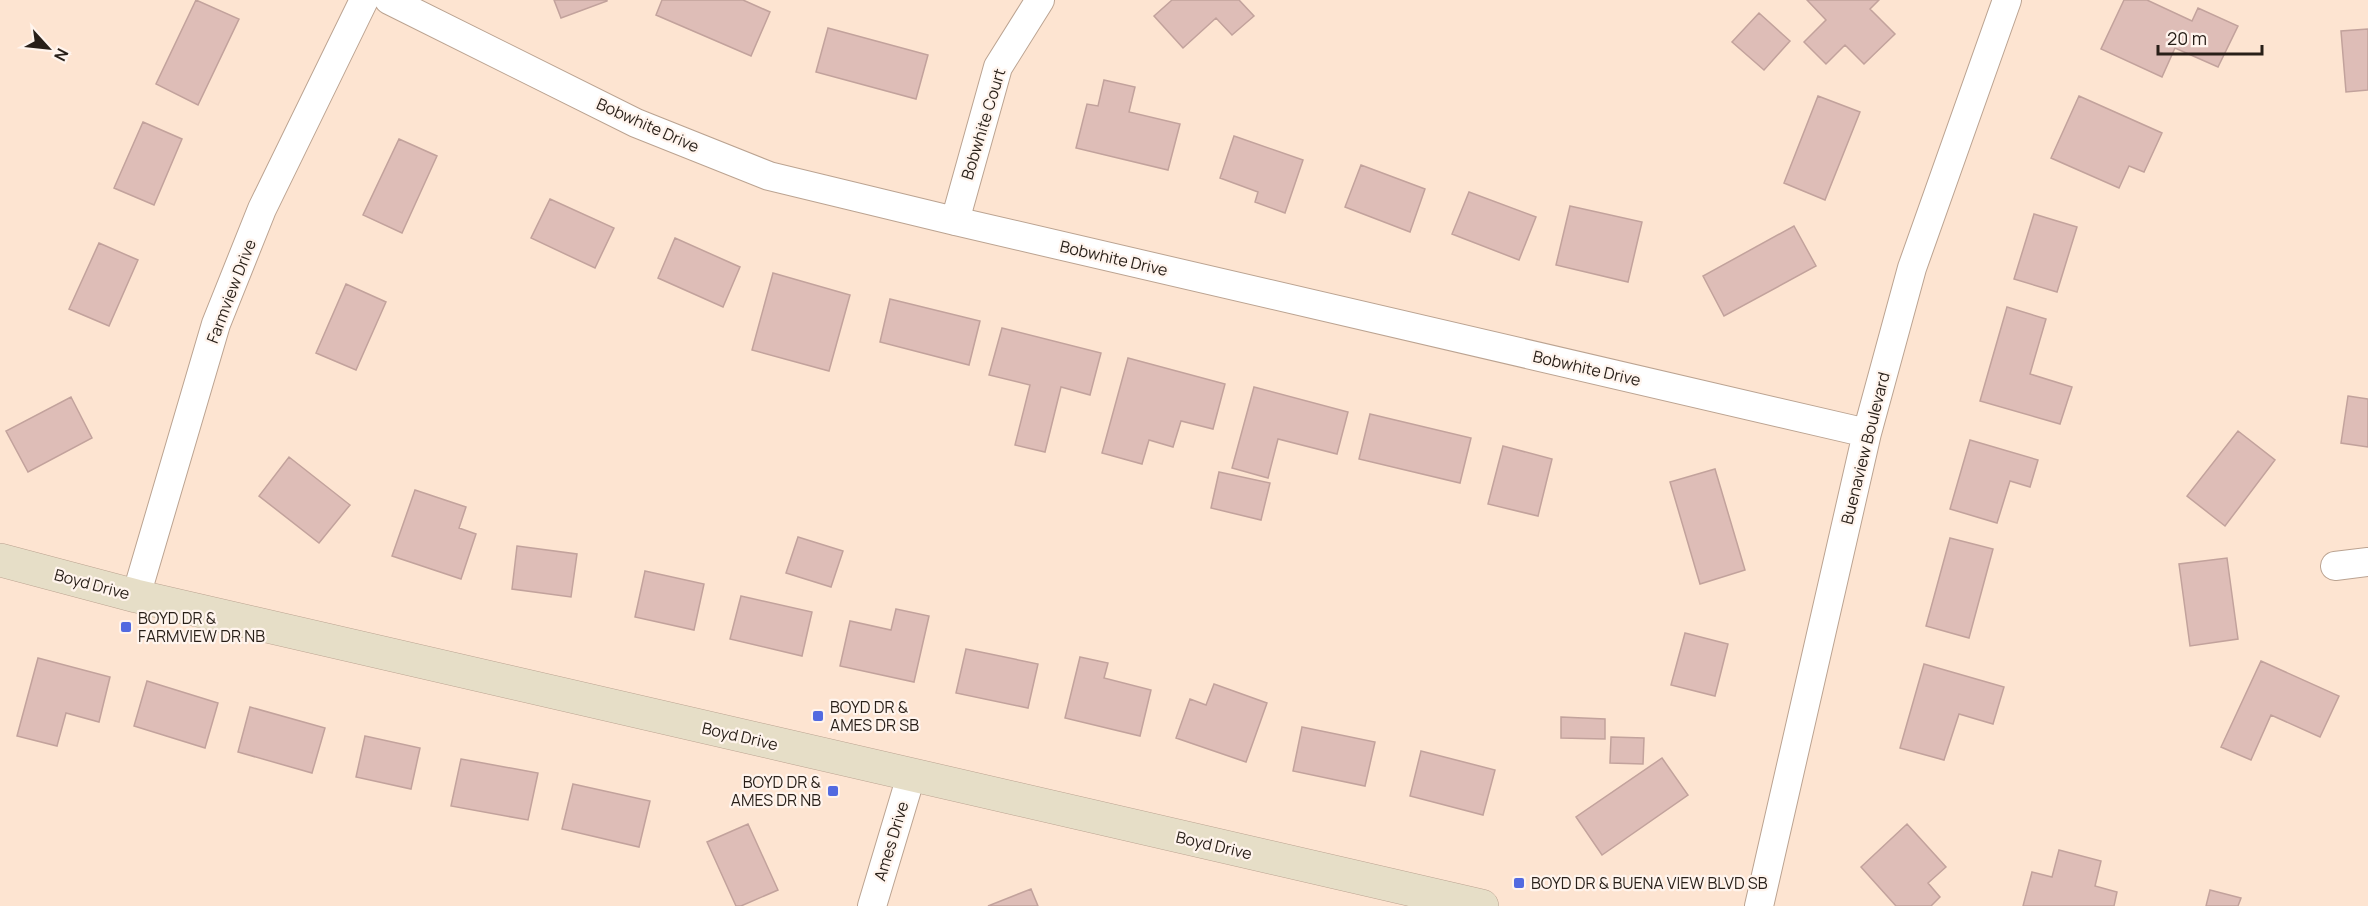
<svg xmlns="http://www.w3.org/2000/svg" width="2368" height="906" font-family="Manrope,sans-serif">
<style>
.building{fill:#debdb7;stroke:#c2a29c;stroke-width:1.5}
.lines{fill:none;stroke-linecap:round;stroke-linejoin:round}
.street-casing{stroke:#bba391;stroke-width:30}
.secondary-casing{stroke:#bba391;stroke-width:34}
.street{stroke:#fff;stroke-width:28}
.secondary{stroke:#e6dec7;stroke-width:33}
.poi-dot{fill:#526ae0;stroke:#fff4ed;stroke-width:2}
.labels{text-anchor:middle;stroke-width:4.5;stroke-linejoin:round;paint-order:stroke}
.street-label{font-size:16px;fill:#281f18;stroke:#fff4ed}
.poi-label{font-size:16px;fill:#281f18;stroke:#fff4ed;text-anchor:start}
</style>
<rect width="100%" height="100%" fill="#fde4d1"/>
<!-- building -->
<path class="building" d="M196 0 239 19 198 105 156 84Z
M554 0H607V1L561 18Z
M662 0H743L770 12 751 56 656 15Z
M1172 0H1239L1254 16 1232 35 1216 18 1183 48 1154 16Z
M1807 0H1879L1870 9 1895 34 1864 64 1845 45 1826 64 1804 42 1826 20Z
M2124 0H2147L2192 21 2198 8 2238 26 2218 67 2175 48 2162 77 2101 49Z
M1759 13 1790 41 1764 70 1732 42Z
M828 28 928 55 916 99 816 72Z
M2368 29V90L2346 92 2341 31Z
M1104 80 1135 87 1129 112 1180 124 1168 170 1076 148 1087 104 1098 106Z
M1818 96 1860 112 1825 200 1784 183Z
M2079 96 2162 133 2144 172 2129 166 2119 188 2051 158Z
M143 122 182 139 154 205 114 188Z
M1234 136 1303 160 1285 213 1255 202 1258 192 1220 178Z
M399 139 437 156 402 233 363 215Z
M1361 165 1425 189 1410 232 1345 207Z
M1469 192 1536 217 1519 260 1452 234Z
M550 199 614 228 595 268 531 238Z
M1570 206 1642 222 1628 282 1556 265Z
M2034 214 2077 227 2057 292 2014 279Z
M1794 226 1816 266 1724 316 1703 276Z
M675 238 740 267 723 307 658 278Z
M99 243 138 260 109 326 69 309Z
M773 273 850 295 829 371 752 350Z
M346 284 386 302 356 370 316 353Z
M890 299 980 321 969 365 880 342Z
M2007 307 2046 319 2030 374 2072 387 2060 424 1980 401Z
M1002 328 1101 353 1090 395 1061 387 1045 452 1015 445 1030 385 989 375Z
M1128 358 1225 384 1213 429 1181 421 1173 447 1149 440 1142 464 1102 453Z
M1254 387 1348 412 1337 454 1278 439 1268 478 1232 468Z
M2348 396 2368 399V447L2341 443Z
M71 397 92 438 28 472 6 431Z
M1370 414 1471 438 1460 483 1359 459Z
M2238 431 2275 460 2225 526 2187 496Z
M1970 440 2038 460 2030 487 2010 481 1997 523 1950 509Z
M1503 446 1552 459 1538 516 1488 504Z
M289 457 350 505 319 543 259 496Z
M1715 469 1745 570 1700 584 1670 482Z
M1219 472 1270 483 1261 520 1211 508Z
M415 490 466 507 459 528 476 534 461 579 392 556Z
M798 537 843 551 831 587 786 573Z
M1950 538 1993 549 1969 638 1926 626Z
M517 546 577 554 571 597 512 589Z
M2227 558 2238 639 2190 646 2179 564Z
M645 571 704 584 694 630 635 617Z
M741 596 812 612 802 656 730 639Z
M896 609 929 616 914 682 840 666 850 621 891 630Z
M1685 633 1728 644 1715 696 1671 685Z
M966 649 1038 664 1028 708 956 693Z
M1080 657 1108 663 1104 678 1151 690 1140 736 1065 718Z
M38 658 110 677 99 722 66 713 57 746 17 736Z
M2261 661 2339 696 2320 737 2271 715 2251 760 2221 747Z
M1924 664 2004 687 1993 724 1959 714 1944 760 1900 748Z
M147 681 218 703 205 748 134 726Z
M1214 684 1267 703 1246 762 1176 738 1190 699 1206 705Z
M250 707 325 728 312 773 238 752Z
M1561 717 1605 719V739L1561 738Z
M1302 727 1375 742 1365 786 1293 771Z
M365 736 420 748 411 789 356 777Z
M1611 737 1644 738 1643 764 1610 763Z
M1421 751 1495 770 1483 815 1410 796Z
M1662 758 1688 795 1602 855 1576 817Z
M461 759 538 773 528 820 451 806Z
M573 784 650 801 639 847 562 829Z
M748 824 778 890 741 906H736L707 842Z
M1907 824 1946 867 1928 883 1940 897 1931 906H1896L1861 867Z
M2059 850 2101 861 2095 886 2117 892 2114 906H2023L2032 872 2052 877Z
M1031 889 1038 906H988Z
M2210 890 2241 898 2238 906H2206Z"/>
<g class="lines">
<defs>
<path id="street" d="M389 0 636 123 769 176 955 221 1867 433
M955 221 998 67 1040 0
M2335 566 2368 562
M136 596 216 324 262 209 364 0
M872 906 911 776
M1759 906 1867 433 1912 268 2007 0"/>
<path id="secondary" d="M0 560 136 596 1482 906"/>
</defs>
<!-- street casing -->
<use href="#street" class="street-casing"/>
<!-- secondary casing -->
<use href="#secondary" class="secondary-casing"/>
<!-- street -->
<use href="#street" class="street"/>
<!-- secondary -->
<use href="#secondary" class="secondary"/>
</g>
<!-- markers -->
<g class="poi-dot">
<rect x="120" y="621" width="12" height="12" rx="3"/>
<rect x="812" y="710" width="12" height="12" rx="3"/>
<rect x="827" y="785" width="12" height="12" rx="3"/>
<rect x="1513" y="877" width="12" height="12" rx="3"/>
</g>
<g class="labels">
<!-- street labels -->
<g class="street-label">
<text transform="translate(983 124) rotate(-73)" y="6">Bobwhite Court</text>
<text transform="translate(648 125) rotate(24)" y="6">Bobwhite Drive</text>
<text transform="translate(1114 258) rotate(13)" y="6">Bobwhite Drive</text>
<text transform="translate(231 291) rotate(-69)" y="6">Farmview Drive</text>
<text transform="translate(1587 368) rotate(13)" y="6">Bobwhite Drive</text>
<text transform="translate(1865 448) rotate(-76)" y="6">Buenaview Boulevard</text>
<text transform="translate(92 584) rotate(15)" y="6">Boyd Drive</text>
<text transform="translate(740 736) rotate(13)" y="6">Boyd Drive</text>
<text transform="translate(891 841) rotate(-73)" y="6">Ames Drive</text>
<text transform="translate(1214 845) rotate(13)" y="6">Boyd Drive</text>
</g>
<!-- poi labels -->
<g class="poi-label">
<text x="138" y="624">BOYD DR &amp;<tspan x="138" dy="18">FARMVIEW DR NB</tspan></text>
<text x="830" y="713">BOYD DR &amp;<tspan x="830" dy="18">AMES DR SB</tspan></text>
<text x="821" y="788" text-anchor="end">BOYD DR &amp;<tspan x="821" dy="18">AMES DR NB</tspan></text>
<text x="1531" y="889">BOYD DR &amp; BUENA VIEW BLVD SB</text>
</g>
</g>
<!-- north arrow -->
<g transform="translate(48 48) rotate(117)" stroke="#fff4ed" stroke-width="4.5" paint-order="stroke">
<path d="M0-4.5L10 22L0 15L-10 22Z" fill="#281f18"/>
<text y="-9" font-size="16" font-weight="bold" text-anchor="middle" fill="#281f18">N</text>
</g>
<!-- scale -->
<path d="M2158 45v9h104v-9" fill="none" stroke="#281f18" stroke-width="3"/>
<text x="2167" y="45" font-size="18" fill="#281f18" stroke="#fff4ed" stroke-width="4.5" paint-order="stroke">20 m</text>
</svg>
